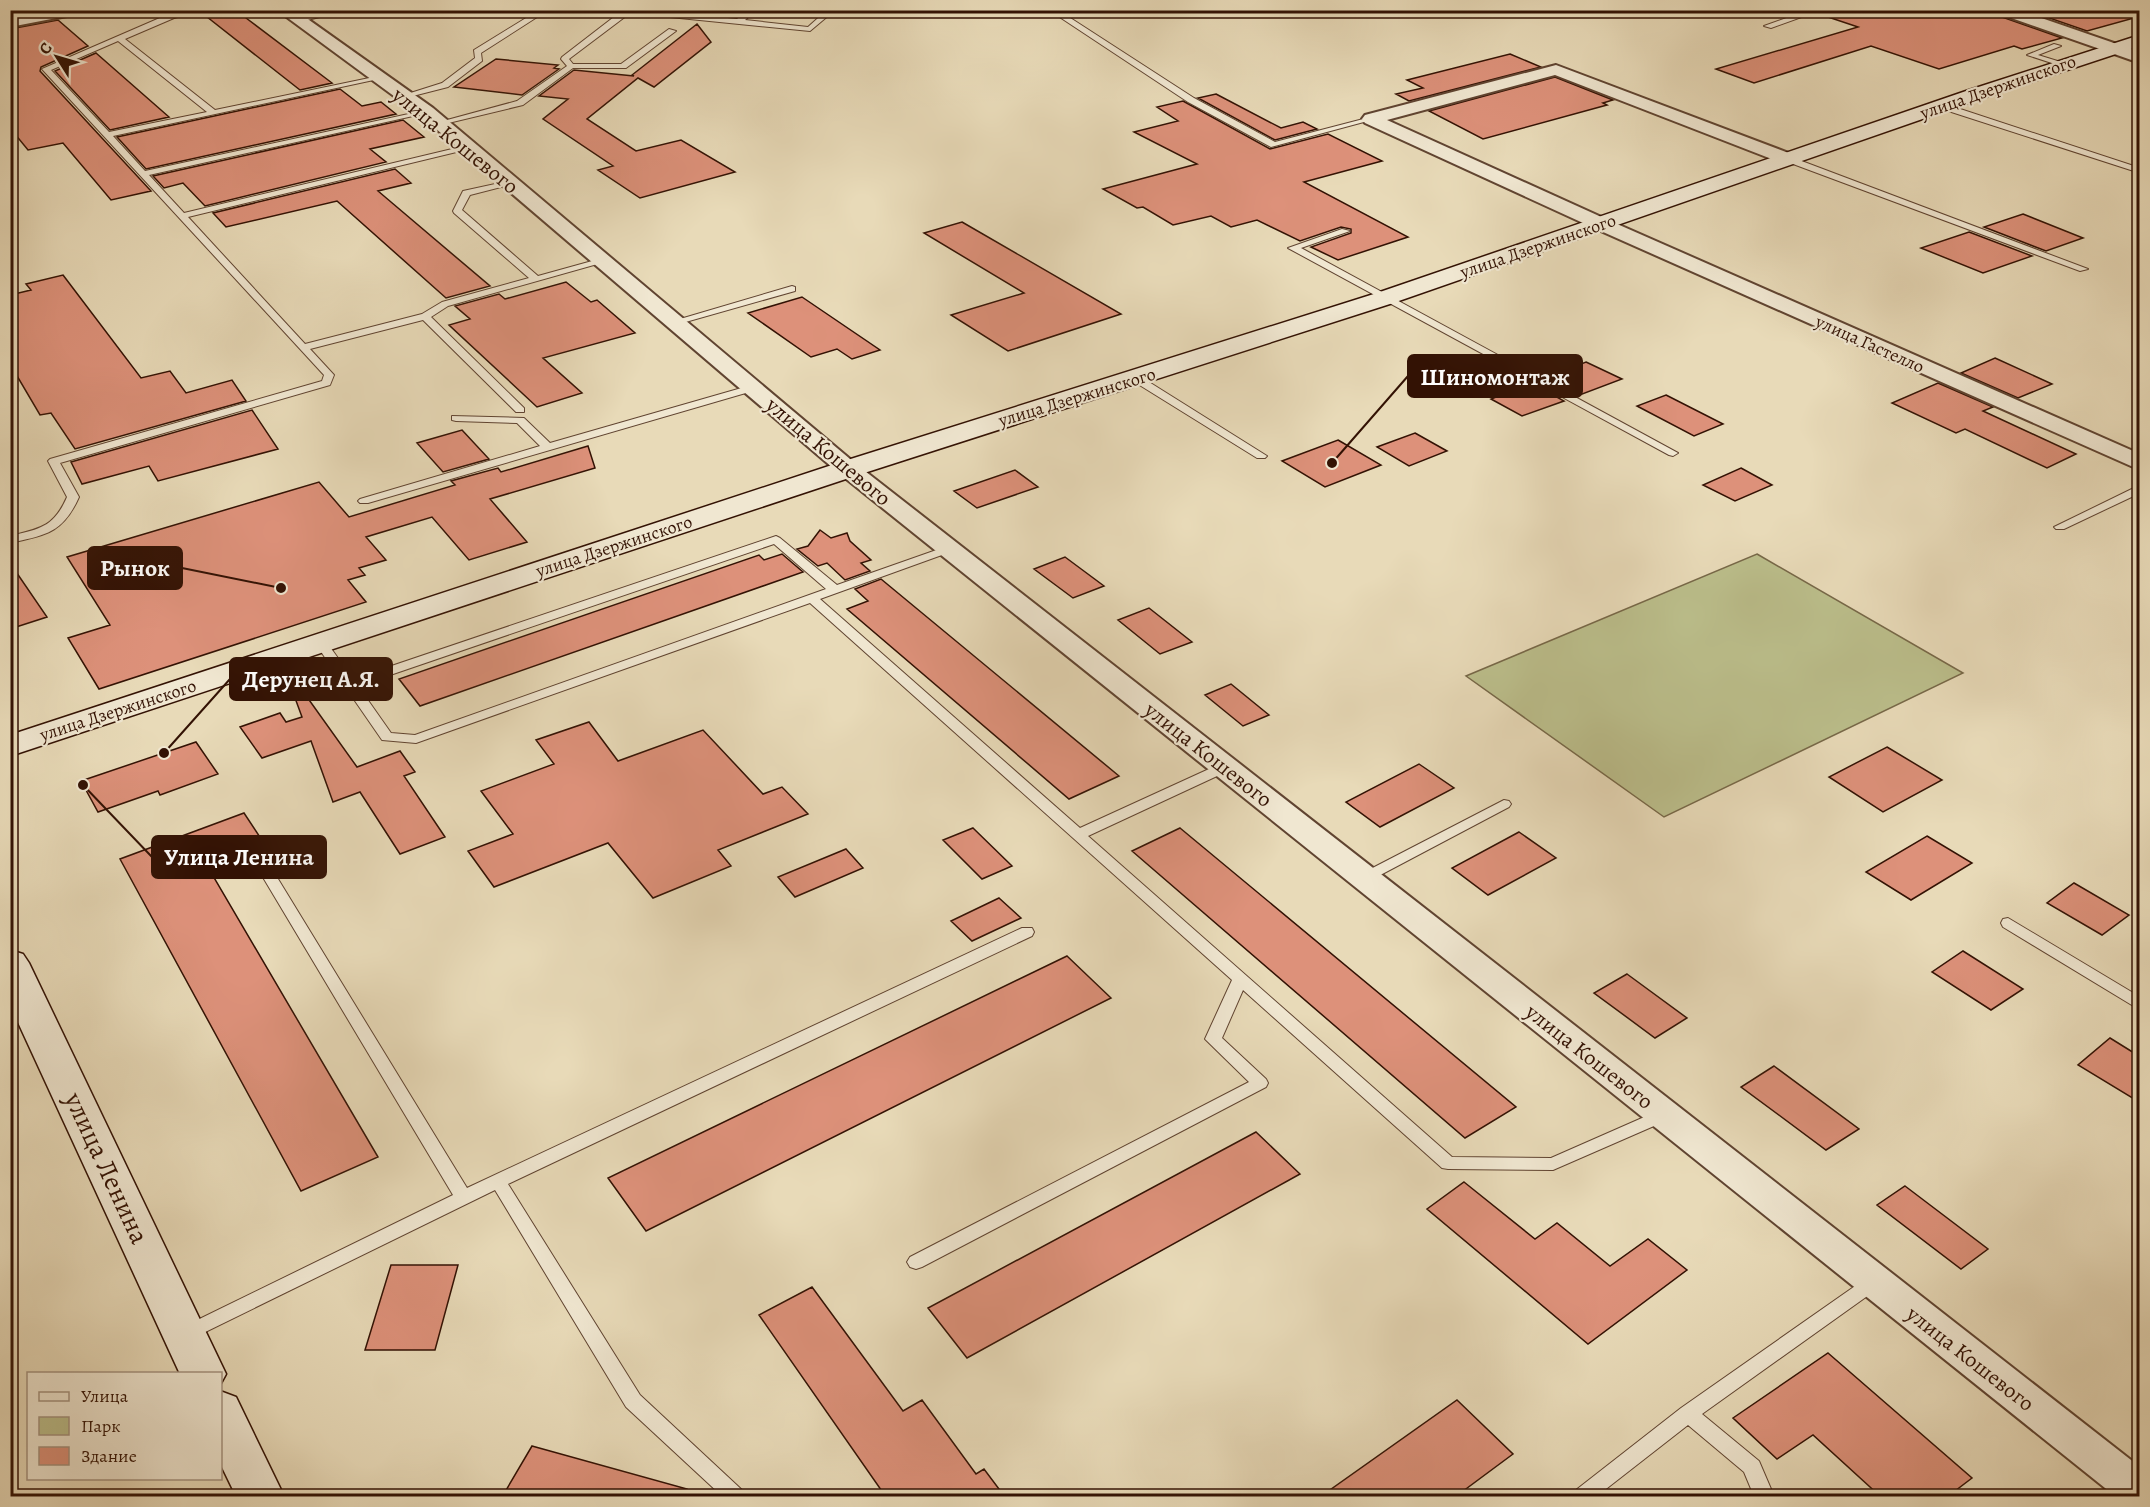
<svg xmlns="http://www.w3.org/2000/svg" width="2150" height="1507" font-family="Alegreya,serif">
<style>
.green{fill:#bbbe8b;stroke:#776848;stroke-width:1.5}
.building{fill:#dd917a;stroke:#331204;stroke-width:1.5}
.lines{fill:none;stroke-linecap:round;stroke-linejoin:round}
.lane-casing{stroke:#604431;stroke-width:2}
.street-casing{stroke:#604431;stroke-width:4}
.secondary-casing{stroke:#331204;stroke-width:3}
.lane{fill:#f0e7d1;fill-rule:evenodd}
.street{fill:#f0e7d1;fill-rule:evenodd}
.secondary{fill:#f0e7d1;fill-rule:evenodd}
.labels{text-anchor:middle;stroke-width:4.5;stroke-linejoin:round;paint-order:stroke}
.far-street-label{font-size:18px;fill:#331204;stroke:#f0e7d1}
.street-label{font-size:22px;fill:#331204;stroke:#f0e7d1}
.near-street-label{font-size:27px;fill:#331204;stroke:#f0e7d1}
.leader{fill:none;stroke:#331204;stroke-width:2}
.callout-dot{fill:#331204;stroke:#f0e7d1;stroke-width:2}
.callout{fill:#331204;stroke:#331204;stroke-width:2}
.callout-label{font-size:24px;text-anchor:middle;font-weight:bold;fill:#fff}
</style>
<rect width="100%" height="100%" fill="#e8dab8"/>
<filter id="stains"><feTurbulence type="fractalNoise" baseFrequency=".00333" numOctaves="4"/><feColorMatrix values="0 0 0 0 .2 0 0 0 0 .09 0 0 0 0 .02 0 0 0 .5 -.17"/></filter>
<radialGradient id="worn" r=".72"><stop offset=".6" stop-color="#630" stop-opacity="0"/><stop offset="1" stop-color="#630" stop-opacity=".3"/></radialGradient>
<!-- green -->
<path class="green" d="M1757 554 1963 673 1664 817 1466 676Z"/>
<!-- building -->
<path class="building" d="M205 10H246V18L332 83 300 90 202 13Z
M1823 10H1993L1996 15 2062 38 2022 49 2014 46 1939 69 1871 46 1754 83 1716 69 1858 27 1822 15Z
M2026 10H2133L2134 18 2087 31Z
M58 20 88 46 41 67 40 71 151 191 111 200 63 143 28 150 10 128V29Z
M697 24 711 42 654 87 638 78 587 119 636 151 681 140 735 172 640 198 598 170 613 166 543 119 568 99 539 96 574 70 634 76 632 75Z
M96 53 169 117 110 130 55 71Z
M1510 54 1541 67 1409 101 1396 94 1423 88 1407 80Z
M496 59 558 65 554 68 559 69 522 95 454 87Z
M1555 77 1613 100 1603 103 1607 105 1483 139 1429 111Z
M340 89 362 106 381 102 396 114 146 169 117 137Z
M1216 94 1281 128 1303 122 1317 129 1275 140 1198 98Z
M1183 101 1270 149 1328 134 1382 161 1304 182 1408 237 1338 260 1311 247 1351 233V229L1341 227 1300 241 1257 220 1231 227 1211 216 1173 225 1143 207 1137 208 1103 189 1197 164 1134 132 1178 121 1157 107Z
M403 120 424 137 370 149 386 162 205 206 183 183 164 188 153 176Z
M395 169 411 183 378 191 490 286 446 298 337 201 226 227 213 213Z
M2023 214 2083 238 2046 251 1984 227Z
M962 222 1121 314 1008 351 951 315 1024 293 924 233Z
M1969 232 2032 256 1983 273 1921 248Z
M63 275 141 378 170 371 186 393 232 380 246 401 75 449 51 413 40 415 10 364V295L31 290 26 284Z
M566 282 591 302 597 300 635 333 543 358 582 393 537 407 449 325 470 319 455 306 499 294 505 299Z
M802 297 880 350 852 359 837 349 811 357 748 313Z
M1995 358 2052 384 2018 398 1961 373Z
M1586 362 1622 379 1577 396 1545 378Z
M1532 383 1564 401 1522 416 1491 399Z
M1938 383 1993 407 1983 411 2076 454 2047 468 1965 429 1956 433 1892 403Z
M1666 395 1723 424 1694 436 1637 406Z
M252 410 278 449 158 481 149 466 82 484 71 462Z
M462 430 489 459 443 472 417 443Z
M1415 433 1447 451 1409 466 1377 447Z
M1338 440 1381 465 1325 487 1282 461Z
M588 446 595 468 490 499 527 542 469 560 432 517 366 537 386 560 359 568 365 575 348 580 366 602 99 689 68 638 110 625 67 557 319 482 349 517 455 485 451 481 498 468 501 472Z
M1741 468 1772 485 1735 501 1703 485Z
M1015 470 1038 487 977 508 954 491Z
M820 530 831 538 847 533 850 541 871 560 861 563 870 571 845 580 827 563 818 566 797 549 808 546Z
M782 554 803 572 420 706 399 679 759 555 764 560Z
M1065 557 1104 586 1073 598 1034 569Z
M10 563 47 617 10 629Z
M881 579 1119 776 1069 799 847 609 868 601 855 589Z
M1149 608 1192 642 1160 654 1118 620Z
M297 683 357 767 400 751 415 772 404 776 445 837 400 854 360 792 333 802 311 741 262 758 240 727 280 713 286 722 302 717 291 687Z
M1231 684 1269 715 1243 726 1205 695Z
M589 722 618 761 703 730 763 794 782 787 808 814 718 850 731 866 653 898 608 843 494 887 468 851 513 834 481 791 554 764 536 740Z
M196 742 218 774 160 795 158 791 98 812 81 781Z
M1887 747 1942 780 1883 812 1829 777Z
M1419 764 1454 788 1380 827 1346 802Z
M244 813 271 854 213 876 378 1157 301 1191 120 859Z
M973 828 1012 866 982 879 943 840Z
M1180 828 1516 1107 1465 1138 1132 851Z
M1519 832 1556 858 1488 895 1452 868Z
M1927 836 1972 863 1911 900 1866 872Z
M846 849 863 868 795 897 778 877Z
M2074 883 2129 915 2102 935 2047 903Z
M999 898 1021 918 972 941 951 921Z
M1963 951 2023 989 1991 1010 1932 972Z
M1067 956 1111 998 646 1231 608 1178Z
M1627 974 1687 1018 1655 1038 1594 993Z
M2110 1038 2139 1056V1102L2078 1065Z
M1774 1066 1859 1129 1826 1150 1741 1087Z
M1256 1132 1300 1174 967 1358 928 1308Z
M1464 1182 1535 1239 1557 1223 1610 1266 1648 1239 1687 1270 1588 1344 1427 1209Z
M1905 1186 1988 1249 1961 1269 1877 1205Z
M391 1265H458L435 1350H365Z
M812 1287 903 1411 922 1400 976 1474 984 1469 1005 1497H886L759 1315Z
M1828 1353 1972 1478 1947 1497H1881L1813 1435 1777 1459 1733 1418Z
M1457 1400 1513 1454 1455 1497H1320Z
M532 1446 687 1489 686 1497H502Z"/>
<g class="lines">
<defs>
<path id="lane" d="M187 10H203L174 18 125 39 215 110 379 76 383 78 113 136 145 171 427 110 431 112 149 175 184 213 469 145 473 148 188 217 305 344 422 314 442 302 529 278 454 213 453 211 463 191 513 180V184L470 195 462 210 538 276 603 258 608 261 448 306 431 317 524 408V412H516L423 320 310 349 334 375 330 385 60 463 79 497C63 533 46 535 10 543V536C40 529 54 527 67 497L48 461 50 459 322 381 324 375 42 69 169 14ZM118 41 207 112 109 132 51 70Z
M335 10H351L298 22 294 20Z
M539 10H548L481 53 482 61 448 87 405 98 401 96 442 83 475 58 474 50Z
M623 10H652L737 19 748 10H756L745 20 808 27 827 10H835L810 31 630 13 569 59 573 64H621L669 29 676 31 626 68H573L523 105 440 125 436 123 517 101 567 66 561 59 562 57Z
M1049 10H1058L1194 98 1275 142 1371 117 1375 119 1271 147 1188 102Z
M1809 10H1821L1771 28 1764 26Z
M2054 44 2061 46 2038 55 2064 63V67L2027 55Z
M1939 104H1945L2140 168V173L1939 108Z
M1785 157H1791L2088 269 2080 271 1785 161Z
M1342 229 1350 231 1301 248 1678 453 1673 456 1669 455 1288 248Z
M792 286 795 287V291L675 325 670 322Z
M1137 376 1141 377 1267 456 1265 458H1257L1133 381 1132 379Z
M752 385 757 388 756 390 368 503H360L358 501 360 499 540 446 517 423 456 421 452 420V416L524 418 550 443Z
M2140 485V493L2064 529H2056L2054 527Z
M776 536 780 538 837 585 945 547H953L955 549 953 551 820 599 1080 828 1220 764H1230L1232 767 1230 770 1088 836 1452 1157 1551 1158 1658 1111 1664 1109 1670 1111 1672 1115 1670 1119 1553 1170 1448 1169 1442 1168 1243 990 1222 1038 1266 1079 1268 1083 1266 1087 922 1267 916 1269 910 1267 907 1262 910 1257 1249 1082 1205 1039 1232 980 810 603 416 743 382 740 315 643 317 640H325L353 679ZM774 544 826 589 415 735 391 733 358 686Z
M1504 800 1509 801 1511 804 1509 807 1369 881 1364 883 1357 878 1359 875Z
M268 869 275 874 467 1188 1022 928H1032L1034 932 1032 936 508 1184 640 1395 742 1490 745 1496H722L626 1407 495 1190 193 1338 187 1341 181 1338 178 1333 181 1328 453 1195 261 874Z
M2008 918 2140 997V1010L2003 927 2001 923 2003 919Z
M1874 1275 1880 1277 1883 1282 1880 1287 1702 1414 1759 1461 1774 1496H1754L1744 1472 1688 1425 1597 1496H1573L1576 1490 1681 1408 1868 1277Z"/>
<path id="street" d="M46 10H79L72 15 10 27V17Z
M277 10H295L433 108 856 464 2140 1467V1496H2115L840 474 421 116Z
M1995 10H2018L2140 52V63L1997 13Z
M1556 65 1794 155 1797 159 1794 163H1782L1555 75 1387 120 1608 220 2140 454V470L1594 228 1365 123 1362 119 1365 115Z"/>
<path id="secondary" d="M2140 35V46L1980 99 1393 303 858 475 10 756V735L838 463 1377 293 1966 91Z
M10 950 23 954 29 963 226 1374 220 1385V1374H180L10 1005Z
M220 1391 236 1397 284 1496H236L220 1463Z"/>
</defs>
<!-- lane casing -->
<use href="#lane" class="lane-casing"/>
<!-- street casing -->
<use href="#street" class="street-casing"/>
<!-- secondary casing -->
<use href="#secondary" class="secondary-casing"/>
<!-- lane -->
<use href="#lane" class="lane"/>
<!-- street -->
<use href="#street" class="street"/>
<!-- secondary -->
<use href="#secondary" class="secondary"/>
</g>
<g class="labels">
<!-- far-street labels -->
<g class="far-street-label">
<text transform="translate(1998 87) rotate(-19)" y="6">улица Дзержинского</text>
<text transform="translate(1538 246) rotate(-19)" y="6">улица Дзержинского</text>
<text transform="translate(1870 344) rotate(24)" y="6">улица Гастелло</text>
<text transform="translate(1077 397) rotate(-17)" y="6">улица Дзержинского</text>
<text transform="translate(614 546) rotate(-18)" y="6">улица Дзержинского</text>
<text transform="translate(118 710) rotate(-18)" y="6">улица Дзержинского</text>
</g>
<!-- street labels -->
<g class="street-label">
<text transform="translate(456 140) rotate(39)" y="8">улица Кошевого</text>
<text transform="translate(829 451) rotate(40)" y="8">улица Кошевого</text>
<text transform="translate(1209 754) rotate(38)" y="8">улица Кошевого</text>
<text transform="translate(1590 1056) rotate(38)" y="8">улица Кошевого</text>
<text transform="translate(1971 1358) rotate(38)" y="8">улица Кошевого</text>
</g>
<!-- near-street labels -->
<g class="near-street-label">
<text transform="translate(107 1168) rotate(65)" y="9">улица Ленина</text>
</g>
</g>
<!-- callouts -->
<path class="leader" d="M1332 463L1408 376M281 588L182 568M164 753L230 679M83 785L152 857"/>
<g class="callout-dot">
<circle cx="1332" cy="463" r="6"/>
<circle cx="281" cy="588" r="6"/>
<circle cx="164" cy="753" r="6"/>
<circle cx="83" cy="785" r="6"/>
</g>
<g class="callout">
<rect x="1408" y="355" width="174" height="42" rx="6"/>
<rect x="88" y="547" width="94" height="42" rx="6"/>
<rect x="230" y="658" width="162" height="42" rx="6"/>
<rect x="152" y="836" width="174" height="42" rx="6"/>
</g>
<g class="callout-label">
<text x="1495" y="385">Шиномонтаж</text>
<text x="135" y="576">Рынок</text>
<text x="311" y="687">Дерунец А.Я.</text>
<text x="239" y="865">Улица Ленина</text>
</g>
<!-- margin -->
<rect width="2150" height="1507" fill="none" stroke="#e8dab8" stroke-width="36"/>
<rect x="12" y="12" width="2126" height="1483" fill="none" stroke="#331204" stroke-width="3"/>
<rect x="18" y="18" width="2114" height="1471" fill="none" stroke="#331204" stroke-width="1.5"/>
<!-- legend -->
<rect x="27" y="1372" width="195" height="108" fill="#f0e7d1" stroke="#a4927f" stroke-width="1.5"/>
<rect x="39" y="1392" width="30" height="9" fill="#f0e7d1" stroke="#a4927f" stroke-width="1.5"/>
<text x="81" y="1402" font-size="18" fill="#331204">Улица</text>
<rect x="39" y="1417" width="30" height="18" fill="#bbbe8b" stroke="#a4927f" stroke-width="1.5"/>
<text x="81" y="1432" font-size="18" fill="#331204">Парк</text>
<rect x="39" y="1447" width="30" height="18" fill="#dd917a" stroke="#a4927f" stroke-width="1.5"/>
<text x="81" y="1462" font-size="18" fill="#331204">Здание</text>
<!-- north arrow -->
<g transform="translate(57 57) rotate(307)" stroke="#f0e7d1" stroke-width="4.5" paint-order="stroke">
<path d="M0-4.5L10 22L0 15L-10 22Z" fill="#331204"/>
<text y="-9" font-size="16" font-weight="bold" text-anchor="middle" fill="#331204">С</text>
</g>
<rect width="100%" height="100%" filter="url(#stains)"/>
<rect width="100%" height="100%" fill="url(#worn)"/>
</svg>
